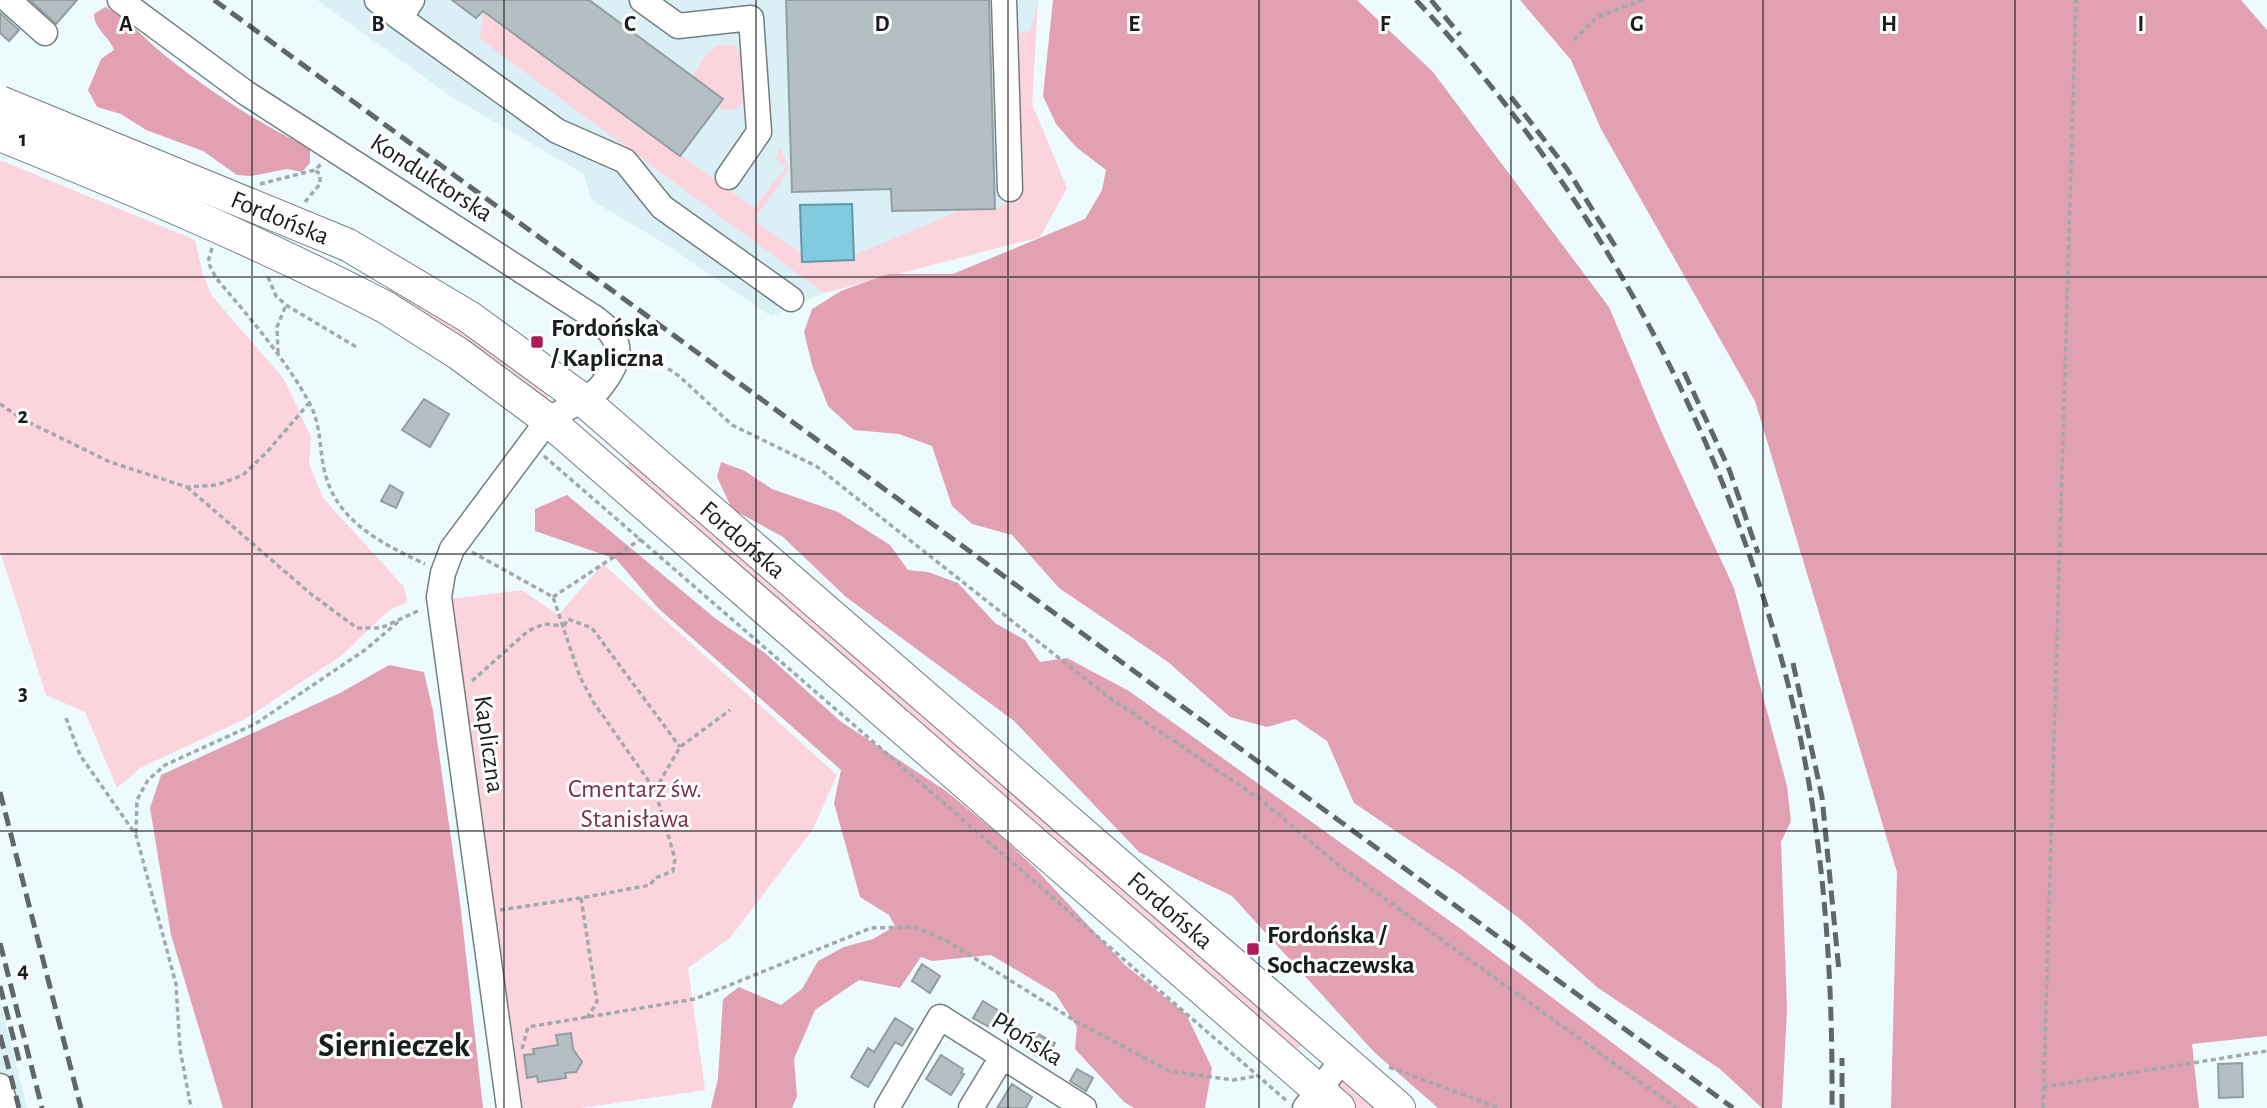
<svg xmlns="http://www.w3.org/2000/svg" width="2267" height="1108" font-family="'Alegreya Sans',sans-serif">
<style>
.built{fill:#daf0f6}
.green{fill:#fcd4de}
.forest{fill:#e2a1b2}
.water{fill:#80cbe0;stroke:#6197a6;stroke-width:2}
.building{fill:#b3bfc2;stroke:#929da1;stroke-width:2}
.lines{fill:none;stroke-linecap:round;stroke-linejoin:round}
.minor-casing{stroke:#737e82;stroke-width:27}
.major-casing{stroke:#737e82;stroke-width:34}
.path{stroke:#a0aaad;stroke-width:3.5;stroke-dasharray:5 3.5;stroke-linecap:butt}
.minor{stroke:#fff;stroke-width:24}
.major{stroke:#fff;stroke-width:32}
.rail{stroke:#5f6769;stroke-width:5;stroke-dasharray:14 7;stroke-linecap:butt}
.major-bridge-casing{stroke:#737e82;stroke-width:34;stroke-linecap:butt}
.major-bridge{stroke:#fff;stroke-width:32}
.grid{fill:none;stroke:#181d1e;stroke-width:2;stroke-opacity:0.55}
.poi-dot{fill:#ab1c59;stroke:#fff;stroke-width:2.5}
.labels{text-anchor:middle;stroke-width:6;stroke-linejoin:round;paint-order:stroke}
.street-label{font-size:26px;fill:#181d1e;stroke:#fff}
.poi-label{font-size:26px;font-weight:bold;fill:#181d1e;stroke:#fff;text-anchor:start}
.park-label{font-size:26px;fill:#7b2f49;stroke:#fff}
.district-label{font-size:33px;font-weight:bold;fill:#181d1e;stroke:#fff}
.grid-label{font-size:23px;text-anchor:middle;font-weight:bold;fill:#181d1e;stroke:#fff;stroke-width:6;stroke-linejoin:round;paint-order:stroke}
</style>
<rect width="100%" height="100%" fill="#edfafe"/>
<!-- built -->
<path class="built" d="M317 0H1038L1032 104 1067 188 1040 237 824 293 771 316 667 245 591 200 584 174 452 97Z
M0 1002 27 1108H0Z"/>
<!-- green -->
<path class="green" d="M1038 0 1032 104 1067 188 1040 237 824 293 480 39 483 11 754 208 786 167 776 159 780 147 788 166 787 173 754 220 802 254V262L854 259V255L964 209H995L1024 192 1018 33 1030 31Z
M717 45H733L744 57 748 94 738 108 723 111 692 76 706 55Z
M0 160 195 240 203 275 212 296 284 379 311 437 309 464 323 498 404 587 407 602 388 611 341 656 245 719 140 768 117 788 85 712 46 695 0 551Z
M364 268 395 283 547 388 548 398H540L361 281 392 291Z
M635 456 1305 1041 1292 1054 622 470Z
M603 564 837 775 813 829 730 938 688 968 705 1090 581 1108H520L447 606 452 599 522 590 558 615Z
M1346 1079 1382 1108H1352L1334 1092V1081Z"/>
<!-- forest -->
<path class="forest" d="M1053 0H1357L1433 72 1609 307 1662 433 1734 588 1787 786 1791 821 1781 842 1787 1009 1782 1108H1762L1720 1069 1598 988 1520 919 1461 875 1354 803 1327 741 1295 719 1267 727 1230 717 1168 662 1059 588 1012 535 972 524 952 506 932 446 899 434 854 430 828 406 812 365 804 332 812 309 841 291 888 274H953L1085 219 1102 190 1106 170 1076 147 1056 124 1043 96Z
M1520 0H2241L2267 30V1036L2192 1044 2199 1108H1891L1897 872 1755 401 1601 129 1571 60Z
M105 7C126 17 139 33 156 48 203 87 255 122 310 148V163L302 172 287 169 251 176 237 175 203 151 146 130 121 114 97 107 88 90 101 59 114 50C109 36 94 29 94 14Z
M721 462 745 471 772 489 838 512 890 545 908 570 928 572 958 583 995 623 1025 640 1040 662 1067 658 1129 691 1461 929 1699 1108H1438L1374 1052 1232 896 1139 852 1014 721 846 597 783 537 732 509 717 477Z
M567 495 716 619 765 653 840 721 946 791 996 832 1034 867 1125 965 1186 1014 1212 1068 1205 1108H1134L1124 1102 1075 1049 1077 1027 1055 993 991 955 932 961 921 957 900 988 859 980 815 1010 794 1059 797 1096 792 1108H711L718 1078 723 999 739 987 781 1005 802 989 818 961 844 947 873 939 895 926 889 915 860 897 834 803 841 770 658 608 616 559 535 531V509Z
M389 665 424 672 433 711 460 902 483 1108H223L171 935 150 808 161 775 340 693Z"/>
<!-- water -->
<path class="water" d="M852 204 854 260 802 262 800 205Z"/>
<!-- building -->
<path class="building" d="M30 0H77L56 24Z
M452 0H589L723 99 680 156 483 11 476 18Z
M786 0H989L995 209 892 211 891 189 792 192Z
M0 13 19 30 9 41 0 33Z
M424 399 449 414 430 447 402 430Z
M390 485 403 493 396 508 381 501Z
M922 964 940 976 930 993 912 981Z
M983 1001 1001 1012 991 1028 973 1018Z
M895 1018 913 1029 902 1046 895 1042 868 1087 851 1077 868 1048 874 1052Z
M571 1033 573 1049 582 1062 576 1072 565 1073 566 1078 538 1082 537 1076 527 1078 524 1055 534 1054 533 1049 558 1045 556 1035Z
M1036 1033 1055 1043 1045 1061 1026 1050Z
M941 1055 963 1069 961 1073 964 1074 951 1095 926 1079Z
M2242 1063 2243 1097 2219 1098 2218 1064Z
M1077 1069 1093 1078 1086 1091 1070 1081Z
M1012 1084 1032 1097 1026 1108H997Z"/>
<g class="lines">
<defs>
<path id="minor" d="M8 0 45 33
M120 0 246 93 592 316C627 340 623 360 598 390L548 420 452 549 443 573 439 597 509 1108
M377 0 400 18
M412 0 400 18 557 131 625 161 662 207 791 299
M642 0 678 26 751 18 759 132 728 177
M1004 0 1010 189
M0 1086 6 1108
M887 1108 940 1017 1084 1108
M971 1108 1002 1057
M1305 1108 1343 1059"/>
<g id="major">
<path id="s1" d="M348 245 469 317 583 400 1399 1108"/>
<path d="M385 307 459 354 548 420 1339 1108"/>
</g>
</defs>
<!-- minor casing -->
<use href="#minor" class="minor-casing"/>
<!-- major casing -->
<use href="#major" class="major-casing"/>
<!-- path -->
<path class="path" d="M1574 40 1597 17 1643 0
M260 184 315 170 321 164
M305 202 320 184V174L315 170
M212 248 208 262 216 278C249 317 284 357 309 402 321 424 319 446 324 469 335 521 381 543 425 564
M268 277 276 296 286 305 358 348
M278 353 277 327 286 305
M638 354 651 357 679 376 732 425 816 466 1107 696 1260 799 1342 868 1676 1108
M0 404 22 419 110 462 187 487 217 485 243 475 267 452 309 403
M544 456 1288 1102
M187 487 311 594 357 628H381L420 610
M472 552 553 597 580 677 594 703 655 790
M553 597 641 539
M564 626 568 619 592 628 680 747
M472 681 528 631 544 624 564 626
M66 718 80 755 136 835 176 984 180 1049 191 1108
M136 833 137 800 148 780 165 765 255 724 365 650 399 621
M500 910 581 898
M587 1018 597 1002 581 898 650 885 655 878 673 871 675 859 655 790 680 747 730 710
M522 1049 528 1027 695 999 871 928 915 927 947 941 1077 1022 1169 1071 1233 1080 1257 1076
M1389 1067 1499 1108
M2043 1087 2267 1051
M2043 1108 2076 0"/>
<!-- minor -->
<use href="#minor" class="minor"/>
<!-- major -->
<use href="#major" class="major"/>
<!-- rail -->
<path class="rail" d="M214 0 1733 1108
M1416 0C1595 190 1724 431 1788 684 1823 822 1833 967 1832 1108
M1431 0 1460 35
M1511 97 1567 169 1617 249
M1684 372 1729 469 1758 553
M1793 663 1822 797 1839 971
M0 792 81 1108
M0 943 42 1108
M0 986 20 1064
M0 1035 19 1108
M1842 1108V1058"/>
<defs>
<g id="major-bridge">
<path id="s2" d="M0 102 348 245"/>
<path d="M0 135C131 188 260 242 385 307"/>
</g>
</defs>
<!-- major-bridge casing -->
<use href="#major-bridge" class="major-bridge-casing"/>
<!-- major-bridge -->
<use href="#major-bridge" class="major-bridge"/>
</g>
<!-- grid -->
<path class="grid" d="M252 0V1108M504 0V1108M756 0V1108M1008 0V1108M1259 0V1108M1511 0V1108M1763 0V1108M2015 0V1108M0 277H2267M0 554H2267M0 831H2267"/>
<!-- markers -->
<g class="poi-dot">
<rect x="530" y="335" width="14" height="14" rx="3.5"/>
<rect x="1246" y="942" width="14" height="14" rx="3.5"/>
</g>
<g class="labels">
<!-- street labels -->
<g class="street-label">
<text transform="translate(432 177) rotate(33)" y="9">Konduktorska</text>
<text dy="9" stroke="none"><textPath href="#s2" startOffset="303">Fordońska</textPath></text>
<text dy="9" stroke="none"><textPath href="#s1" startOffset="494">Fordońska</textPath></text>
<text transform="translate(490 744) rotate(82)" y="9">Kapliczna</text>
<text dy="9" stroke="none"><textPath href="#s1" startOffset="1060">Fordońska</textPath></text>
<text transform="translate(1028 1038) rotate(32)" y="9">Płońska</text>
</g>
<!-- poi labels -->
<g class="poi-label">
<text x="551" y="336">Fordońska<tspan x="551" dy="30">/ Kapliczna</tspan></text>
<text x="1267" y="943">Fordońska /<tspan x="1267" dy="30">Sochaczewska</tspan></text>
</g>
<!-- park labels -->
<g class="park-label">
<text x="635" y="797">Cmentarz św.<tspan x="635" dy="30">Stanisława</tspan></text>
</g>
<!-- district labels -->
<g class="district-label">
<text x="394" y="1056">Siernieczek</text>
</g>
</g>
<g class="grid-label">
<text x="126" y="31">A</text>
<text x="378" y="31">B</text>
<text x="630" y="31">C</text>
<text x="882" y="31">D</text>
<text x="1134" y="31">E</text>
<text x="1385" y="31">F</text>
<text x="1637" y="31">G</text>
<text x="1889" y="31">H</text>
<text x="2141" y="31">I</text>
<text x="23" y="146">1</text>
<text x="23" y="423">2</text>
<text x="23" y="700">3</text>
<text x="23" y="977">4</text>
</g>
</svg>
